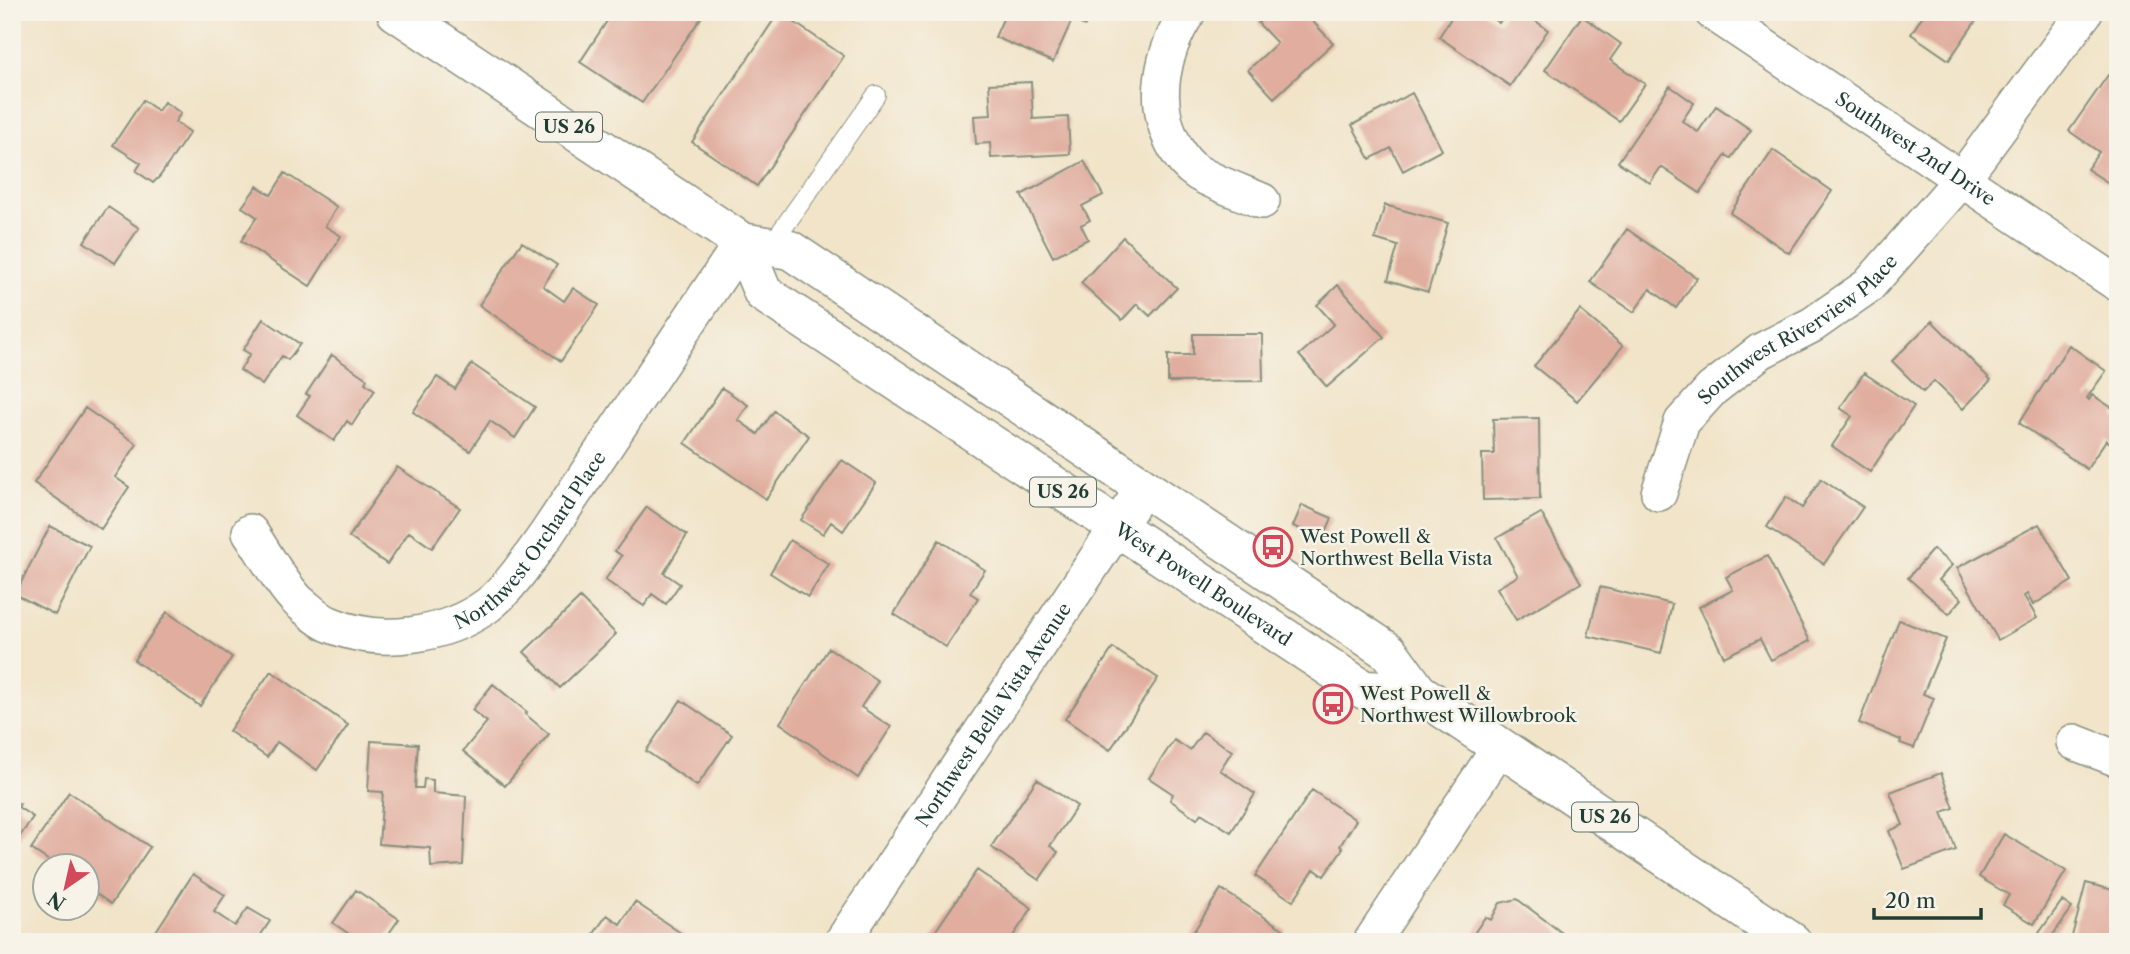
<svg xmlns="http://www.w3.org/2000/svg" width="2130" height="954" font-family="'Libre Caslon Text',serif">
<style>
.building{fill:#e0ad9f}
.lines{fill:none;stroke-linecap:round;stroke-linejoin:round}
.service-casing{stroke:#88907e;stroke-width:20}
.minor-casing{stroke:#88907e;stroke-width:38}
.primary-casing{stroke:#88907e;stroke-width:41}
.service{stroke:#fff;stroke-width:18}
.minor{stroke:#fff;stroke-width:35}
.primary{stroke:#fff;stroke-width:38}
.labels{text-anchor:middle;stroke-width:5;stroke-linejoin:round;paint-order:stroke}
.shield{fill:#f7f3e8;stroke:#60746a;stroke-width:2}
.shield-label{font-size:18px;font-weight:bold;fill:#1f3d34}
.street-label{font-size:19px;fill:#1f3d34;stroke:#f7f3e8}
.poi-label{font-size:19px;fill:#1f3d34;stroke:#f7f3e8;text-anchor:start}
</style>
<rect width="100%" height="100%" fill="#f7f3e8"/>
<filter id="ink" filterUnits="userSpaceOnUse"><feTurbulence type="fractalNoise" baseFrequency=".0143" numOctaves="2"/><feDisplacementMap in="SourceGraphic" scale="14" xChannelSelector="R" yChannelSelector="G"/><feConvolveMatrix kernelMatrix="1 2 1 2 8 2 1 2 1" color-interpolation-filters="sRGB"/></filter>
<filter id="wash" filterUnits="userSpaceOnUse"><feTurbulence type="fractalNoise" baseFrequency=".00686" numOctaves="4" result="noise"/><feDisplacementMap in="SourceGraphic" scale="28" xChannelSelector="R" yChannelSelector="G"/><feGaussianBlur stdDeviation="1.57" result="paint"/><feColorMatrix in="noise" values="0 0 0 0 0 0 0 0 0 0 0 0 0 0 0 0 0 1.4 0 .05"/><feComposite in="paint" operator="in"/></filter>
<g filter="url(#wash)">
<rect width="100%" height="100%" fill="#f1e4c9"/>
<g id="blocks">
<!-- building -->
<path class="building" d="M613 12H705L642 103 580 62Z
M779 12 844 56 757 186 692 142Z
M1006 12 1020 17 1022 12H1091L1085 26 1072 20 1053 62 995 37Z
M1269 12H1304L1333 43 1274 98 1248 70 1277 43 1258 23Z
M1449 12H1487L1486 14 1499 23 1506 12H1523L1548 30 1510 86 1439 37 1453 15Z
M1925 12H1982L1949 60 1911 34Z
M1582 16 1621 44 1610 60 1645 84 1619 121 1545 70Z
M2108 75 2116 80 2118 78V189L2087 169 2099 152 2069 131Z
M1031 82 1033 119 1068 117 1070 154 991 158 990 143 976 144 974 116 991 115 989 84Z
M1670 86 1694 103 1682 121 1698 132 1716 106 1751 130 1731 158 1726 155 1700 193 1661 167 1650 183 1618 162Z
M1412 93 1442 150 1403 171 1391 148 1370 159 1352 125Z
M143 100 158 111 164 102 181 113 175 122 190 132 160 176 153 183 136 171 141 163 113 145Z
M1773 150 1832 191 1789 253 1730 213Z
M1084 161 1103 195 1082 206 1090 220 1081 225 1088 239 1053 257 1021 195Z
M285 173 337 207 325 226 341 236 310 286 241 241 257 217 242 207 257 186 271 195Z
M1385 205 1448 223 1428 292 1388 280 1398 246 1375 239Z
M108 207 139 228 115 263 84 242Z
M1627 229 1697 278 1676 308 1650 289 1634 312 1590 282Z
M1123 237 1177 288 1150 316 1137 304 1122 320 1081 283Z
M522 242 557 265 543 286 564 301 573 288 599 305 561 361 479 305Z
M1338 285 1384 337 1327 387 1299 355 1334 324 1317 305Z
M1580 310 1623 346 1577 401 1534 366Z
M263 319 300 344 288 360 282 356 262 385 240 370 250 354 243 350Z
M1932 321 1991 380 1963 409 1934 381 1923 392 1892 361Z
M1193 334H1262L1263 381 1168 382V355H1193Z
M2069 345 2106 371 2087 398 2089 400 2092 395 2117 411 2114 416 2118 419V437L2113 445 2106 440 2087 469 2019 423Z
M332 355 367 379 365 383 375 390 352 425 347 421 334 441 297 415 310 396 306 394Z
M472 364 535 407 515 438 490 421 470 451 413 412 437 377 455 389Z
M1864 373 1914 406 1870 472 1832 446 1852 416 1840 408Z
M722 388 748 405 738 420 758 434 774 411 809 436 766 499 685 443Z
M85 408 137 444 115 477 129 487 101 529 34 483Z
M1539 418 1540 499 1483 500 1482 454H1494L1493 419Z
M842 460 876 483 843 531 831 522 823 534 801 520Z
M397 467 460 508 432 548 409 532 387 564 349 537Z
M1821 479 1863 507 1824 564 1767 527 1786 497 1802 508Z
M1302 505 1332 518 1323 539 1293 526Z
M647 507 687 535 664 573 680 584 666 604 652 594 644 606 605 580 622 556 615 551Z
M1541 513 1581 583 1516 620 1497 588 1518 576 1497 538Z
M2039 524 2072 581 2033 605 2027 594 2024 596 2037 618 1998 640 1957 568Z
M50 526 90 546 55 615 15 594Z
M790 540 829 564 808 597 770 573Z
M939 540 985 570 970 593 978 598 946 647 894 614Z
M1933 549 1952 565 1939 580 1962 599 1949 614 1908 578Z
M1767 556 1810 641 1771 660 1760 639 1724 657 1699 607 1733 590 1726 577Z
M1600 587 1672 604 1661 653 1588 636Z
M580 598 616 634 560 688 524 652Z
M167 612 232 657 200 706 134 660Z
M1899 620 1946 639 1923 694 1934 698 1914 748 1900 743 1901 740 1859 723Z
M829 648 878 681 861 707 891 727 858 778 780 723Z
M1113 648 1158 678 1110 750 1065 719Z
M271 671 348 725 317 770 277 742 267 757 229 731Z
M493 684 527 712 525 714 549 734 505 786 463 751 487 722 472 710Z
M681 700 732 735 697 786 646 751Z
M1203 732 1232 751 1220 770 1255 794 1231 832 1201 813 1197 819 1170 800 1173 794 1149 778 1174 740 1190 750Z
M371 741 418 744 415 788H423L424 779 433 780V793L466 796 463 865 431 867 430 848 379 844 383 792 368 791Z
M1941 773 1954 808 1942 812 1956 850 1904 869 1889 831 1903 825 1890 792Z
M1037 779 1077 806 1050 846 1058 852 1039 880 991 847Z
M1312 790 1356 820 1340 846 1343 848 1324 876 1314 869 1293 901 1255 876Z
M69 792 150 847 111 904 88 888V866H57L31 849Z
M12 799 20 804 18 807 33 817 12 848Z
M2004 834 2066 871 2034 924 2003 905 2009 895 1979 877Z
M977 870 1032 908 1009 942H928Z
M193 874 225 895 214 912 235 926 248 908 270 921 256 942H155L151 939Z
M2086 883 2117 891 2113 904 2118 906V942L2071 940Z
M1221 889 1286 931 1278 942H1187Z
M356 890 399 919 383 942H361L333 923Z
M1517 899 1562 933 1555 942H1459L1462 936 1469 941 1485 917 1491 920 1500 903Z
M2062 901 2072 908 2049 940 2039 933Z
M635 902 694 942H588L607 915 620 924Z"/>
</g>
</g>
<g filter="url(#ink)">
<use href="#blocks" fill-opacity="0" stroke="#88907e" stroke-width="2"/>
<g class="lines">
<defs>
<path id="service" d="M770 247 876 95"/>
<g id="minor">
<path d="M1188 12C1162 51 1151 102 1174 145 1179 155 1187 166 1198 173 1217 184 1241 192 1262 201"/>
<path id="s1" d="M1712 12 2118 284"/>
<path id="s2" d="M1659 493 1682 422 1712 389 1761 351 1812 325 1868 286 1962 179 2085 12"/>
<path id="s3" d="M250 532C264 552 282 586 299 602 308 609 319 620 329 624 379 646 444 637 488 605 508 590 531 556 546 535L742 242"/>
<path d="M2074 742 2118 759"/>
<path id="s4" d="M842 942 1144 487"/>
<path d="M1371 942 1500 747"/>
</g>
<g id="primary">
<path d="M396 12 742 242 790 250 1389 652 1418 692 1792 942"/>
<path id="s5" d="M742 242 763 293 1364 690 1418 692"/>
</g>
</defs>
<!-- service casing -->
<use href="#service" class="service-casing"/>
<!-- minor casing -->
<use href="#minor" class="minor-casing"/>
<!-- primary casing -->
<use href="#primary" class="primary-casing"/>
<!-- service -->
<use href="#service" class="service"/>
<!-- minor -->
<use href="#minor" class="minor"/>
<!-- primary -->
<use href="#primary" class="primary"/>
</g>
</g>
<!-- icons -->
<defs>
<symbol id="bus-ring" viewBox="-11 -11 22 22"><circle r="9.5" fill="#f7f3e8" stroke="#d1495b" stroke-width="1.5"/><path d="M-5-6H5V4H4V6H2V4H-2V6H-4V4H-5ZM-3.5-4V0h7V-4ZM-3.5 1.2v1.5H-2V1.2ZM2 1.2v1.5H3.5V1.2Z" fill="#d1495b"/></symbol>
</defs>
<g fill-rule="evenodd">
<use href="#bus-ring" x="1251" y="525" width="44" height="44"/>
<use href="#bus-ring" x="1311" y="682" width="44" height="44"/>
</g>
<g class="labels">
<!-- shield labels -->
<g class="shield">
<rect x="536" y="112.5" width="66" height="29" rx="5"/>
<rect x="1030" y="477.5" width="66" height="29" rx="5"/>
<rect x="1572" y="802.5" width="66" height="29" rx="5"/>
</g>
<g class="shield-label">
<text x="569" y="133">US 26</text>
<text x="1063" y="498">US 26</text>
<text x="1605" y="823">US 26</text>
</g>
<!-- street labels -->
<g class="street-label">
<text dy="7" stroke="none"><textPath href="#s1" startOffset="245">Southwest 2nd Drive</textPath></text>
<text dy="7" stroke="none"><textPath href="#s2" startOffset="224">Southwest Riverview Place</textPath></text>
<text dy="7" stroke="none"><textPath href="#s3" startOffset="366">Northwest Orchard Place</textPath></text>
<text dy="7" stroke="none"><textPath href="#s5" startOffset="583">West Powell Boulevard</textPath></text>
<text dy="7" stroke="none"><textPath href="#s4" startOffset="273">Northwest Bella Vista Avenue</textPath></text>
</g>
<!-- poi labels -->
<g class="poi-label">
<text x="1300" y="543">West Powell &amp;<tspan x="1300" dy="22">Northwest Bella Vista</tspan></text>
<text x="1360" y="700">West Powell &amp;<tspan x="1360" dy="22">Northwest Willowbrook</tspan></text>
</g>
</g>
<!-- margin -->
<rect width="2130" height="954" fill="none" stroke="#f7f3e8" stroke-width="42"/>
<!-- north arrow -->
<g transform="translate(66 887) rotate(214)"><circle r="33" fill="#f7f3e8" stroke="#a1aaa0" stroke-width="2"/>
<path d="M0-5L12 26L0 18L-12 26Z" fill="#d1495b"/>
<text y="-10" font-size="19" font-weight="bold" text-anchor="middle" fill="#1f3d34">N</text>
</g>
<!-- scale -->
<path d="M1874 908v10h107v-10" fill="none" stroke="#1f3d34" stroke-width="3.5"/>
<text x="1885" y="908" font-size="21" fill="#1f3d34" stroke="#f7f3e8" stroke-width="5" paint-order="stroke">20 m</text>
</svg>
